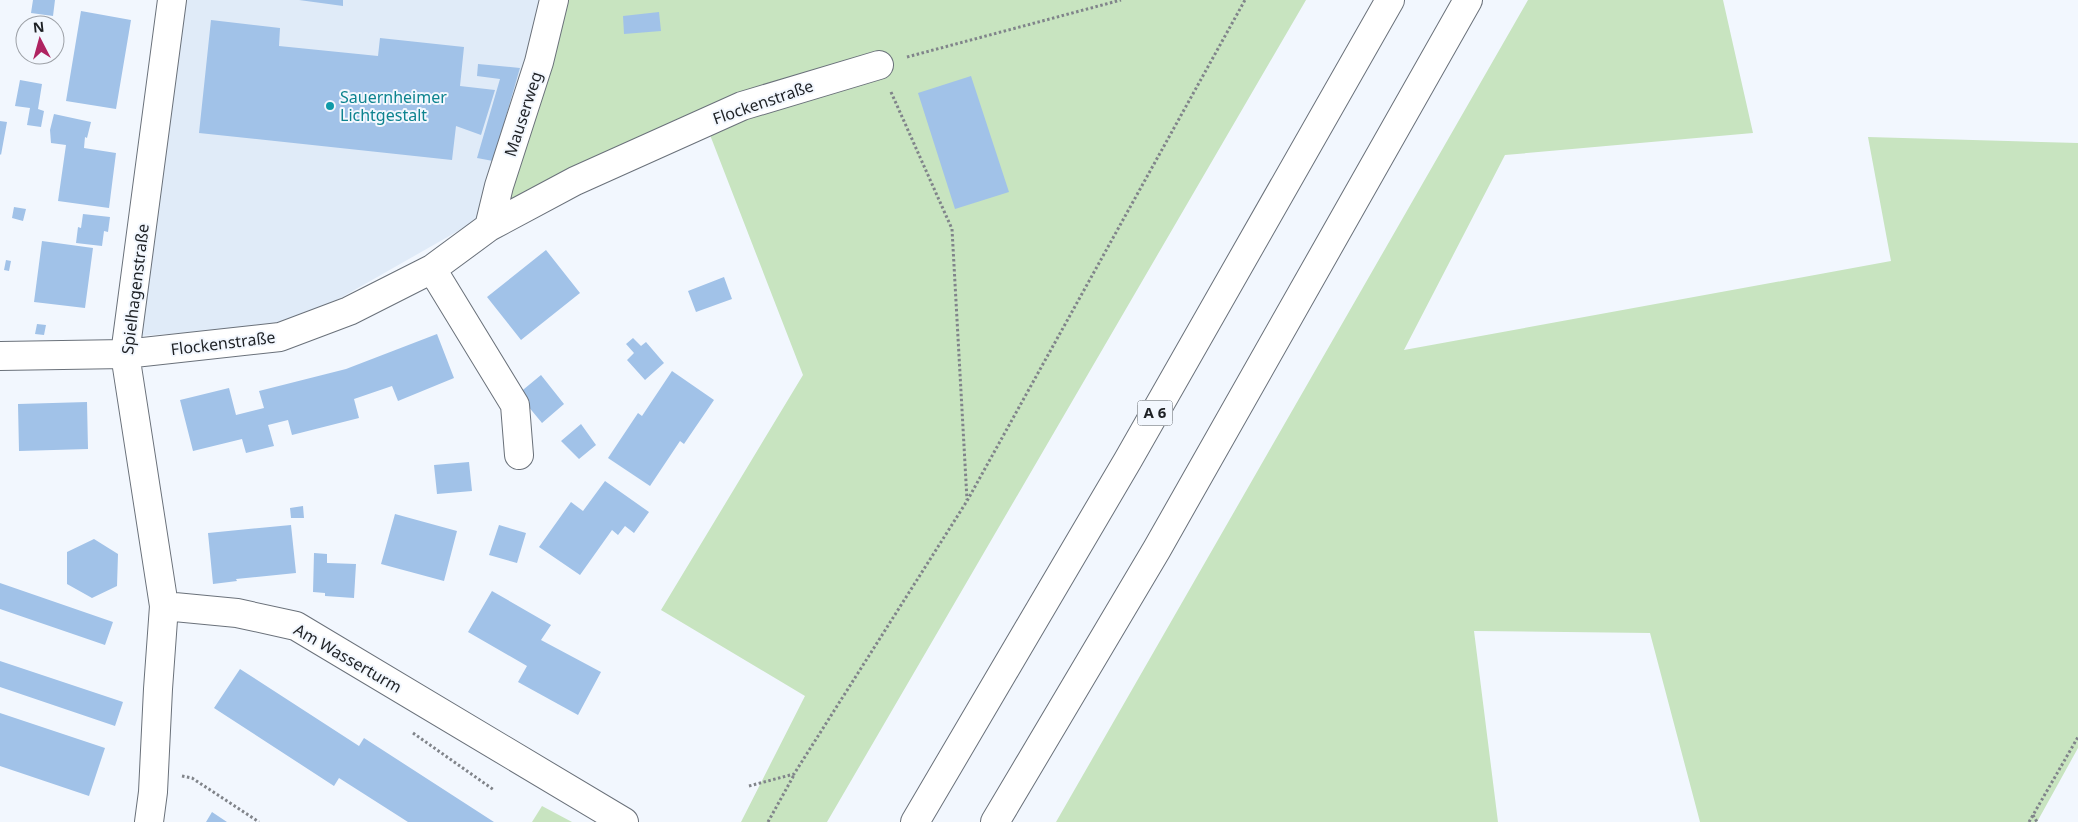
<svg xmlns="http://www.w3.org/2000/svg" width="2078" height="822" font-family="'Noto Sans',sans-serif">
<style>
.built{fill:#e0ebf8}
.green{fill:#c8e4c0}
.building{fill:#a1c2e8}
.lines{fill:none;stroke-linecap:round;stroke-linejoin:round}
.minor-casing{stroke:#6a717a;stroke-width:30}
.highway-casing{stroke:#6a717a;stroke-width:30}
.path{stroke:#80848a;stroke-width:3;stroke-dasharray:2.5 2.5;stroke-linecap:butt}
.minor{stroke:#fff;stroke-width:28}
.highway{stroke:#fff;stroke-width:28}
.culture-dot{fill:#0f9aa8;stroke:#f2f7fe;stroke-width:2}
.labels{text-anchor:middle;stroke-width:4;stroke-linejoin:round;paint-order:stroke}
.shield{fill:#f2f7fe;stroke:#5d6065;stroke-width:1}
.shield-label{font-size:15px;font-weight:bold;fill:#1d2024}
.culture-label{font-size:16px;fill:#0d838f;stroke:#f2f7fe;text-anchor:start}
.street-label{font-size:16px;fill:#1d2024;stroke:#f2f7fe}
</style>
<rect width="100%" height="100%" fill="#f2f7fe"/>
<!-- built -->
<path class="built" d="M175 0H565L509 202 293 325 140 336Z"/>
<!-- green -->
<path class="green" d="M565 0H1306L827 822H741L805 696 661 610 803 375 705 122 509 202Z
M1528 0H1723L1753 133 1505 155 1404 350 1891 261 1868 137 2078 143V748L2037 822H1700L1650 633 1474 631 1498 822H1056Z
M542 806 572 822H532Z"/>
<!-- building -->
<path class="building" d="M33 0H55L53 16 31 13Z
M299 0H343V6Z
M81 11 131 20 116 109 66 101Z
M659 12 661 31 624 34 623 16Z
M211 20 280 28 279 46 378 56 380 38 464 47 460 86 495 90 481 135 456 126 452 160 199 133Z
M478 64 520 68 493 161 477 158 500 79 477 76Z
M971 76 1009 192 955 209 918 93Z
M20 80 42 84 38 109 44 111 41 127 27 125 30 108 15 106Z
M54 114 91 122 87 138 85 137 84 148 116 153 109 208 58 201 66 145 51 143 50 130Z
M0 121 7 122 1 155 0 154Z
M14 207 26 209 23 221 12 218Z
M83 214 110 217 108 232 104 231 102 246 76 243 78 227 81 228Z
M42 241 93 248 85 308 34 302Z
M546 250 580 293 521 340 487 297Z
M6 260 11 261 9 271 4 270Z
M724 277 732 299 696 312 688 291Z
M37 324 46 325 44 335 35 334Z
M437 334 454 378 398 401 392 386 354 399 359 418 292 435 288 420 268 425 274 446 246 453 242 439 193 451 180 400 229 388 236 415 264 408 259 391 346 369Z
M633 338 641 346 646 342 664 363 645 380 627 360 634 353 626 344Z
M672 371 714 400 684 444 680 441 650 486 608 458 638 413 642 416Z
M541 375 564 404 542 423 518 394Z
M87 402 88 449 19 451 18 404Z
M581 424 596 445 579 459 561 441Z
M469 462 472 491 437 494 434 465Z
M605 481 649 512 634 533 625 526 618 535 612 530 580 575 539 547 571 502 583 511Z
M303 506 304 518H291L290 508Z
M395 514 457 531 444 581 381 564Z
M291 525 296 573 236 579 237 581 213 584 208 533Z
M499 525 526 533 517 563 489 555Z
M94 539 118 554 117 586 92 598 67 584V552Z
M314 553 327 554V563L356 564 354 598 325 596V593L313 592Z
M0 583 113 622 105 645 0 609Z
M492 591 551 625 541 640 601 672 578 715 518 682 527 666 468 632Z
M0 661 123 702 115 726 0 687Z
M240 669 359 746 364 738 494 822H408L339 778 334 786 214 708Z
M0 713 105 748 89 796 0 766Z
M212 812 227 822H206Z"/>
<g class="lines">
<defs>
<path id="minor" d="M489 227 499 186 539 62 554 0
M432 269 515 405 519 455
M0 356 125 354 280 337 349 311 432 269 489 227 575 181 742 106 879 65
M164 606 237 613 296 626 624 822
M149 822 153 792 158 689 164 606 125 354 172 0"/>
<path id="highway" d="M915 822 1128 460 1390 0
M995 822 1157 549 1468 0"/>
</defs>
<!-- minor casing -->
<use href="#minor" class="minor-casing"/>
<!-- highway casing -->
<use href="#highway" class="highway-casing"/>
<!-- path -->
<path class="path" d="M907 57 1121 0
M891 92 952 229 967 500
M413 733 494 790
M182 776 192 778 259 822
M749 786 794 774 967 501 1245 0
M2033 815 2037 822
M768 822 794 775
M2029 822 2078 737"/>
<!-- minor -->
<use href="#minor" class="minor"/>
<!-- highway -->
<use href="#highway" class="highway"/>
</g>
<!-- markers -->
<circle class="culture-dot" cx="330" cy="106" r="5"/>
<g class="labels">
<!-- shield labels -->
<rect class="shield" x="1137.5" y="400.5" width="35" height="25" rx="4"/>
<g class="shield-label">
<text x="1155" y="418">A 6</text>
</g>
<!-- culture labels -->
<g class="culture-label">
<text x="340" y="103">Sauernheimer<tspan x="340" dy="18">Lichtgestalt</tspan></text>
</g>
<!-- street labels -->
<g class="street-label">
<text transform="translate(763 102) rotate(-19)" y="6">Flockenstraße</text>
<text transform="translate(523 114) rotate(-72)" y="6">Mauserweg</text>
<text transform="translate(135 289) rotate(-83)" y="6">Spielhagenstraße</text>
<text transform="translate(223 343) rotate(-7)" y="6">Flockenstraße</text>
<text transform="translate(348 658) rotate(30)" y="6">Am Wasserturm</text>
</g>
</g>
<!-- north arrow -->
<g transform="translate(40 40) rotate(354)"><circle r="24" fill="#f2f7fe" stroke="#9da1a7"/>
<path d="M0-4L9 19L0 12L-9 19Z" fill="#af2361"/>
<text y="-8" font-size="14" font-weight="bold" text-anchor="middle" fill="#1d2024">N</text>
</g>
</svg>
